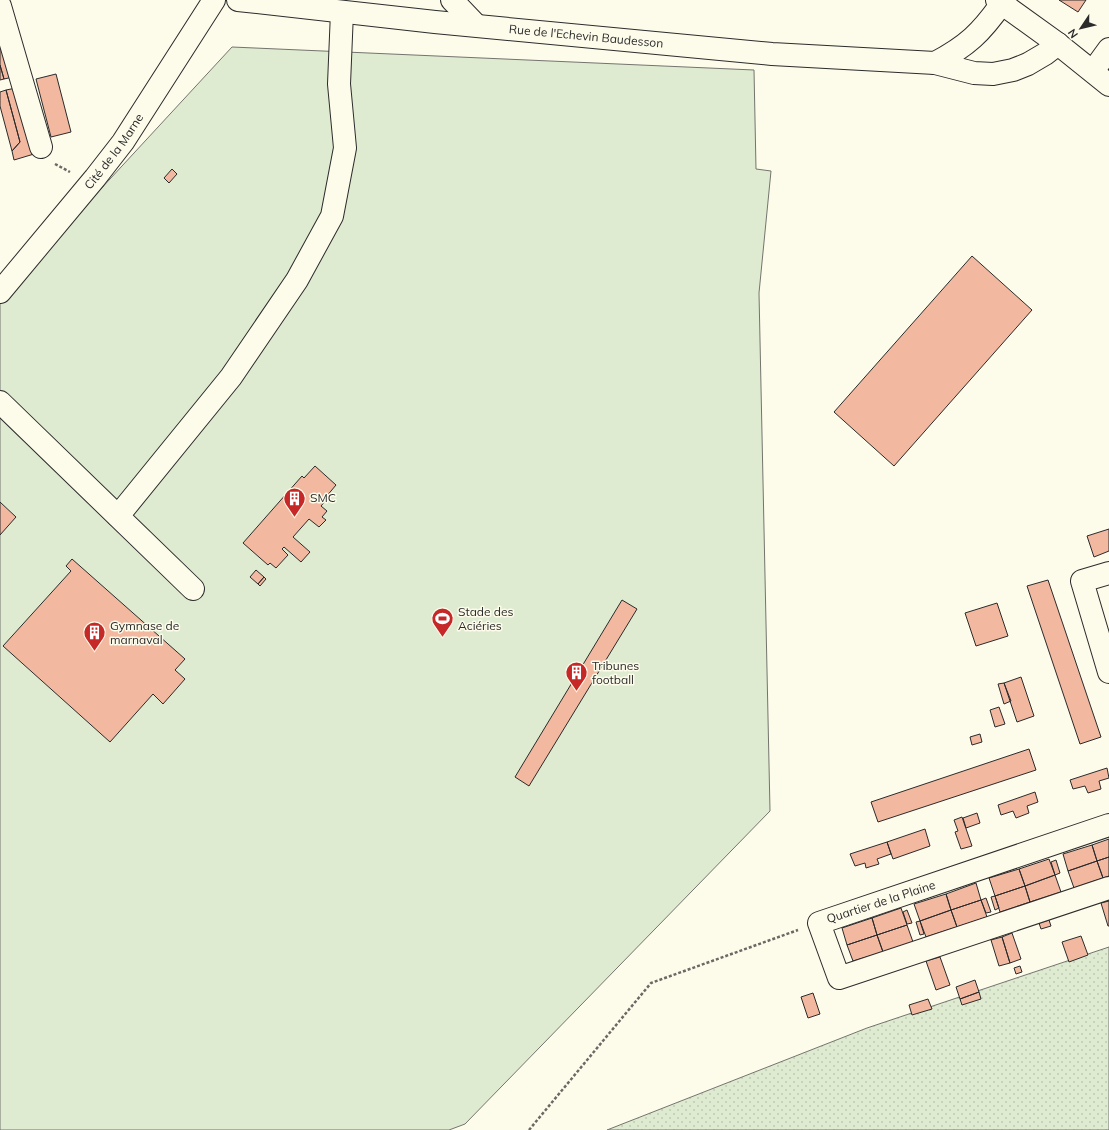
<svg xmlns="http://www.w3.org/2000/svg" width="1109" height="1130" font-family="Mulish,sans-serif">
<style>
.grass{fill:url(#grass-dots);stroke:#74746e}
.pitch{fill:#deebd1;stroke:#74746e}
.building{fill:#f2b8a0;stroke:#2b2b2b}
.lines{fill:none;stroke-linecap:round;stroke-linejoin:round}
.minor-casing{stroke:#2b2b2b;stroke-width:24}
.major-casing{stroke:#2b2b2b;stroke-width:24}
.path{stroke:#6a6964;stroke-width:2.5;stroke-dasharray:3 2;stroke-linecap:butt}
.minor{stroke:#fdfbea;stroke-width:22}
.major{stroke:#fdfbea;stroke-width:22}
.labels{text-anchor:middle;stroke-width:3;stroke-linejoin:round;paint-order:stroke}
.street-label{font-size:12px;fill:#2b2b2b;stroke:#fdfbea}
.poi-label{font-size:12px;fill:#2b2b2b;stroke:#fdfbea;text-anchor:start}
</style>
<defs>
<pattern id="grass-dots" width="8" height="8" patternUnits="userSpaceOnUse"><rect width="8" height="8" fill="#deebd1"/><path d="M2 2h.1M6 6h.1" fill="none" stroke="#bfcab4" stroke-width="1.8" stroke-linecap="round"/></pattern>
</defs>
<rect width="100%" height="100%" fill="#fdfbea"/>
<!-- grass -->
<path class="grass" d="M1109 947V1130H607L867 1028Z"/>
<!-- pitch -->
<path class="pitch" d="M232 47 754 70 756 169 771 171 759 293 770 811 465 1124 449 1130H0V298Z"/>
<!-- building -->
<path class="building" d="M1059 0H1086L1078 12Z
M0 28 13 77 4 79 0 65Z
M0 65 4 79 0 80Z
M56 74 71 132 51 137 36 79Z
M16 88 34 154 14 160 12 151 20 142 6 90Z
M6 90 20 142 12 151 0 106V92Z
M172 169 177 174 169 183 164 178Z
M972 256 1032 310 894 466 834 412Z
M315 466 336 485 326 497 327 499 321 506 327 511 322 517 326 520 319 527 309 519 293 537 310 552 301 562 284 547 282 549 288 555 276 568 270 563 268 565 243 543 302 476 304 478Z
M0 502 16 517 0 535Z
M1109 529V551L1094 557 1087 536Z
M72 559 185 659 175 670 185 679 163 704 153 694 110 742 3 646 71 571 66 566Z
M256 570 264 577 258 584 250 577Z
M264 577 266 579 260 586 258 584Z
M1048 580 1101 737 1080 744 1027 586Z
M622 600 637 609 529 786 515 777Z
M997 603 1008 636 976 646 965 613Z
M1021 677 1034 716 1017 722 1004 683Z
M1004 683 1011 701 1004 704 998 684Z
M999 707 1005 724 995 727 990 710Z
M980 734 982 742 972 745 970 737Z
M1029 749 1036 770 878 822 871 802Z
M1107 768 1109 778 1099 781 1101 789 1088 793 1085 786 1073 789 1070 780Z
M1035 792 1038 802 1027 806 1029 813 1016 818 1013 811 1001 815 998 805Z
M977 813 980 823 966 828 963 818Z
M962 817 972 846 961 849 955 832 958 831 954 820Z
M925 829 930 846 893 859 887 842Z
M1109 839V857L1097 861 1092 845Z
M887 842 891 854 877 859 879 864 866 868 865 863 855 866 850 854Z
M1092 845 1097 861 1068 871 1063 854Z
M1109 857V876L1103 878 1097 861Z
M1049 859 1055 875 1025 886 1019 869Z
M1056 860 1060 873 1055 875 1051 862Z
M1097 861 1103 878 1074 888 1068 871Z
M1019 869 1025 886 995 896 989 878Z
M1055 875 1061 892 1030 902 1025 886Z
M976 883 981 900 951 910 946 894Z
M1025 886 1030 902 1000 912 995 896Z
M946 894 951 910 920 921 914 904Z
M995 896 999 908 995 910 991 897Z
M986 898 991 912 986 913 981 900Z
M981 900 987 917 957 927 951 910Z
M1109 901V926H1108L1101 903Z
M901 908 907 925 877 935 872 918Z
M907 910 912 923 907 924 903 912Z
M951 910 957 927 926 937 920 921Z
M872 918 877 935 847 945 842 928Z
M1049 920 1051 926 1041 929 1039 923Z
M920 921 924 934 920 935 916 922Z
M907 925 913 942 883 952 877 935Z
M1012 933 1021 959 1010 963 1002 937Z
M877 935 883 952 853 961 847 945Z
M1081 936 1088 955 1069 962 1062 942Z
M1002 937 1010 963 999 966 991 940Z
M940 957 950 985 936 990 926 961Z
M1020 966 1022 972 1016 974 1014 968Z
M975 980 979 992 960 999 956 987Z
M979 992 981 999 962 1005 960 999Z
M813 993 820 1014 808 1018 801 997Z
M928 999 932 1009 912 1015 909 1005Z"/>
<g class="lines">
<defs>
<g id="minor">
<path id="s1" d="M238 0 435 22 772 54 935 63 974 73 993 74 1013 70 1028 64 1045 54 1058 44"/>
<path d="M452 0 476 25"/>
<path d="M0 6 41 147"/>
<path d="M935 63C967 46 981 33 1002 3"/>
<path d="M1093 71 1109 49"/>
<path id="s2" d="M0 292 95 178 123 142 214 0"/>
<path d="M0 402 193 589"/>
<path d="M118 516 231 377 297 280 332 216 345 148 339 84 342 12"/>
<path d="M1109 573 1082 581 1109 672"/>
<path d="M1109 825 819 923 839 978 1109 888"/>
</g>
<path id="major" d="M997 0 1058 44 1109 85"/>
</defs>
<!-- minor casing -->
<use href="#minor" class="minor-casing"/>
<!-- major casing -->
<use href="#major" class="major-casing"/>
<!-- path -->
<path class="path" d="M55 164 70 172
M529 1130 651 983 798 930"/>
<!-- minor -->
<use href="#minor" class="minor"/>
<!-- major -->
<use href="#major" class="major"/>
</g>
<!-- icons -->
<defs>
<symbol id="building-pin" viewBox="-11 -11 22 30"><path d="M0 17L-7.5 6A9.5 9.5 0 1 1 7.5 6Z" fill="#c62828" stroke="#fdfbea"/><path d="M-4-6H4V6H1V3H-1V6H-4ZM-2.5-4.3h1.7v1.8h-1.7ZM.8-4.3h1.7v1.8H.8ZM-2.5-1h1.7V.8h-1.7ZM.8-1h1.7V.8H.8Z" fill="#fff"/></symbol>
<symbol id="stadium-pin" viewBox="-11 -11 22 30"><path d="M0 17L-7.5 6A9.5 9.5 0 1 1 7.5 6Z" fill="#c62828" stroke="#fdfbea"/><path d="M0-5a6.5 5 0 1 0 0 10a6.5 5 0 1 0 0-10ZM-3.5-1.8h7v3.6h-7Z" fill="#fff"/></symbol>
</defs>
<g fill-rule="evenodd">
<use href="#building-pin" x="282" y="486" width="25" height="34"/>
<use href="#stadium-pin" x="430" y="606" width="25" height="34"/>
<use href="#building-pin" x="82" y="620" width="25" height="34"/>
<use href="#building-pin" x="564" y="660" width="25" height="34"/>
</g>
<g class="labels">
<!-- street labels -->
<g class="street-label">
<text dy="4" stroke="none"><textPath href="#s1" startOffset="350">Rue de l'Echevin Baudesson</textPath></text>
<text dy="4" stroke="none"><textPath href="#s2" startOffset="181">Cité de la Marne</textPath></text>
<text transform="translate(881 902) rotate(-18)" y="4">Quartier de la Plaine</text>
</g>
<!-- poi labels -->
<g class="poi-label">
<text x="310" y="502">SMC</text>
<text x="458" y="616">Stade des<tspan x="458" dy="14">Aciéries</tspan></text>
<text x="110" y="630">Gymnase de<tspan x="110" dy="14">marnaval</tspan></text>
<text x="592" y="670">Tribunes<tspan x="592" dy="14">football</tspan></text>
</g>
</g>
<!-- north arrow -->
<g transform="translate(1081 28) rotate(235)" stroke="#fdfbea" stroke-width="3" paint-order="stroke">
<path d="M0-3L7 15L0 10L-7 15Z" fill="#2b2b2b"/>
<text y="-6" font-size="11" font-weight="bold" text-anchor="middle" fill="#2b2b2b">N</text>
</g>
</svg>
